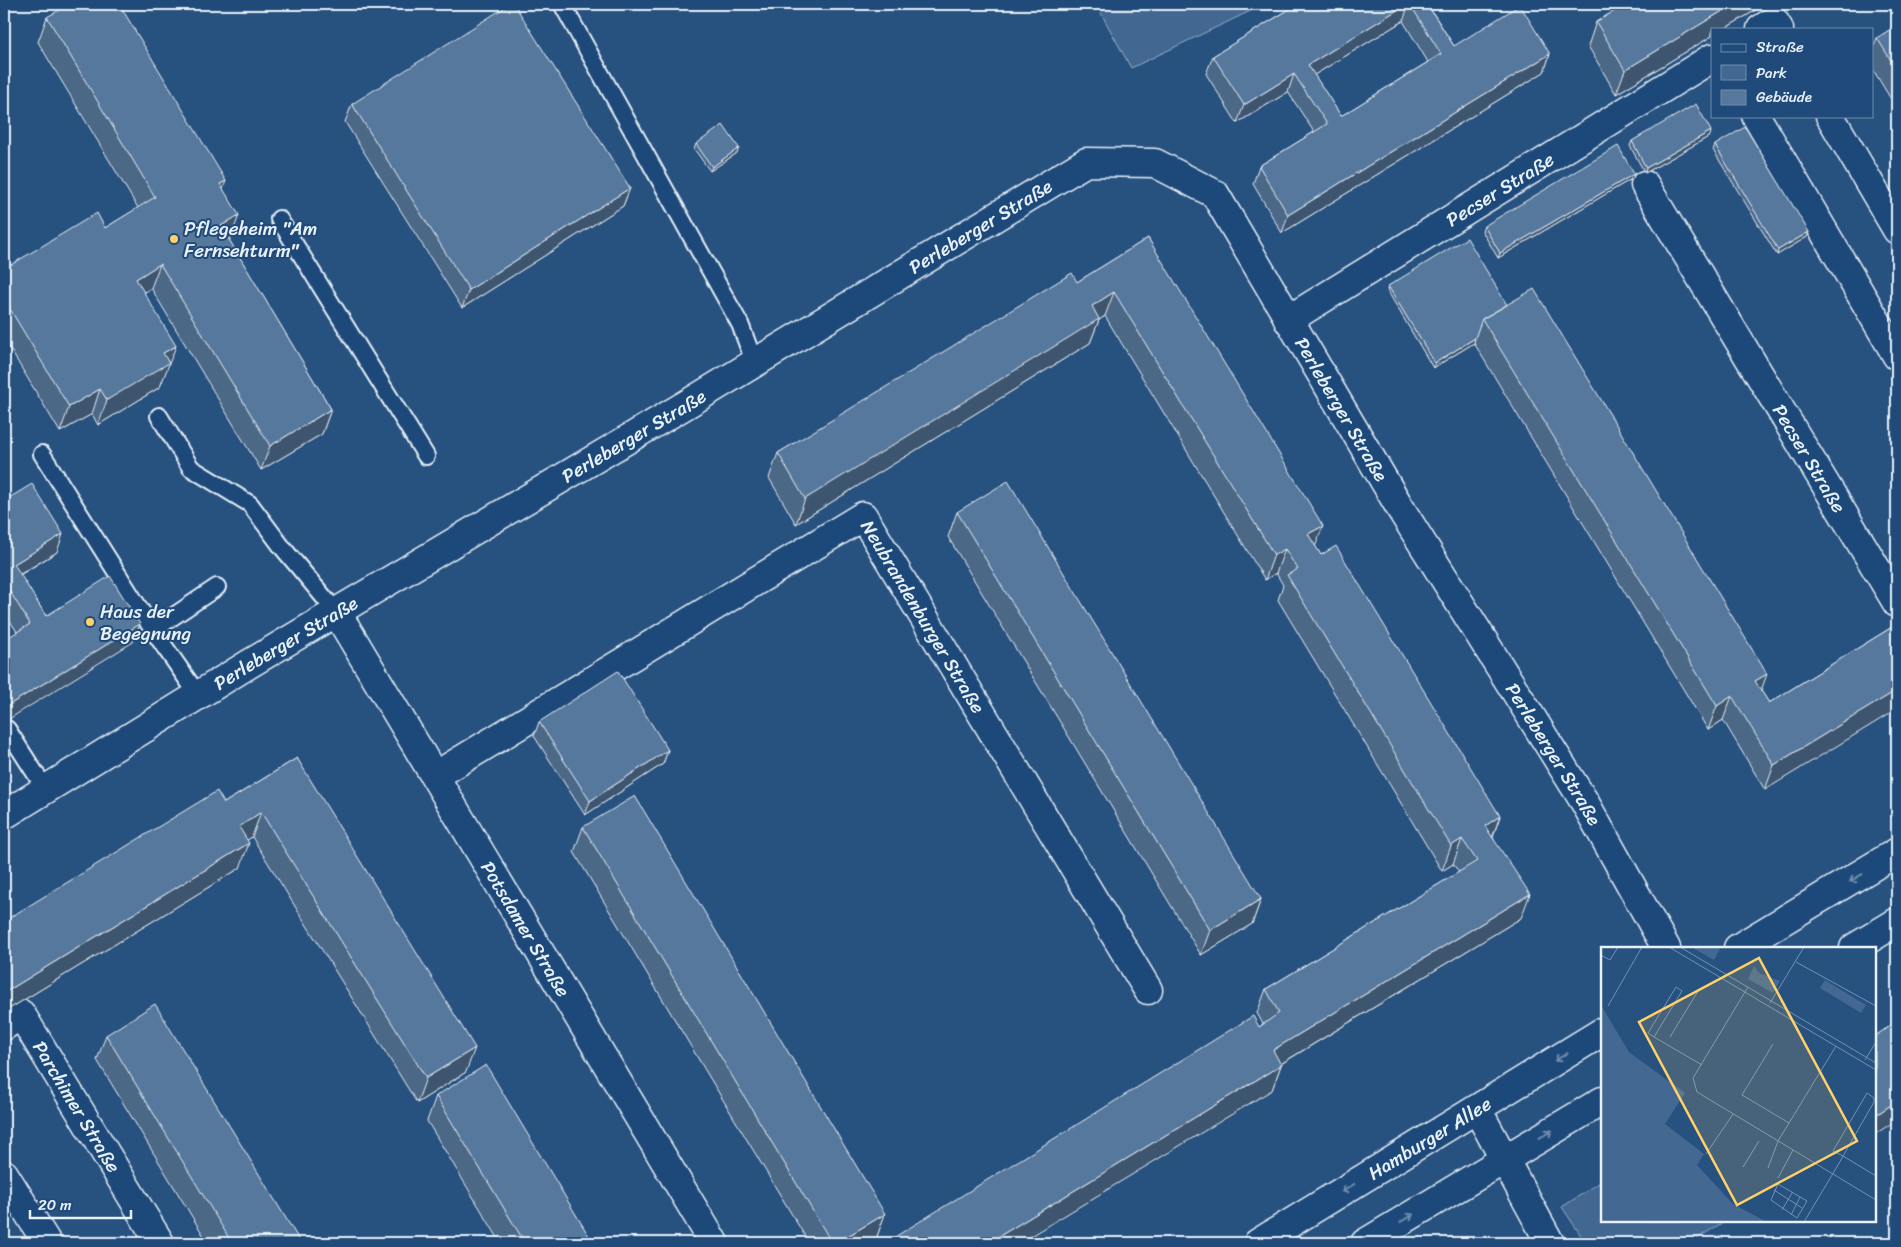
<svg xmlns="http://www.w3.org/2000/svg" width="1901" height="1247" font-family="Sriracha,sans-serif">
<style>
.green{fill:#436891;stroke:#96acc4}
.lines{fill:none;stroke-linecap:round;stroke-linejoin:round}
.lane-casing{stroke:#e8f1f8;stroke-width:20}
.street-casing{stroke:#e8f1f8;stroke-width:31}
.secondary-casing{stroke:#e8f1f8;stroke-width:31}
.lane{stroke:#1f4a7a;stroke-width:16}
.street{stroke:#1f4a7a;stroke-width:28}
.secondary{stroke:#1f4a7a;stroke-width:28}
.wall{fill:#4b6787;stroke:#e8f1f8;fill-rule:evenodd}
.shaded-wall{fill:#3d546e;stroke:#e8f1f8}
.building{fill:#57789d;stroke:#e8f1f8}
.oneway{stroke:#6f8dac}
.poi-dot{fill:#ffd166;stroke:#1f4a7a;stroke-width:2}
.labels{text-anchor:middle;stroke-width:4;stroke-linejoin:round;paint-order:stroke}
.street-label{font-size:19px;fill:#e8f1f8;stroke:#1f4a7a}
.poi-label{font-size:19px;fill:#e8f1f8;stroke:#1f4a7a;text-anchor:start}
.inset-road{fill:none;stroke:#7491af;stroke-width:1}
.view{fill:#ffd166;fill-opacity:0.15;stroke:#ffd166;stroke-width:2.5}
.inset-edge{fill:none;stroke:#e8f1f8;stroke-width:2.5}
</style>
<rect width="100%" height="100%" fill="#27517f"/>
<filter id="ink" filterUnits="userSpaceOnUse"><feTurbulence type="fractalNoise" baseFrequency=".02" numOctaves="2"/><feDisplacementMap in="SourceGraphic" scale="10" xChannelSelector="R" yChannelSelector="G"/><feConvolveMatrix kernelMatrix="1 2 1 2 8 2 1 2 1" color-interpolation-filters="sRGB"/></filter>
<g filter="url(#ink)">
<!-- green -->
<path class="green" d="M1096 4H1265L1131 68Z
M1602 1181V1221H1725L1698 1238 1694 1243H1586L1562 1207Z"/>
<g class="lines">
<defs>
<path id="lane" d="M562 4 740 324 755 364
M279 219 426 456
M159 416 191 468 250 504 282 547 337 613
M42 454 153 630 198 695
M153 630 217 587
M7 729 46 790"/>
<g id="street">
<path d="M1761 29 1774 21 1779 29"/>
<path d="M1756 116 1897 356"/>
<path d="M1830 116 1897 230"/>
<path id="s1" d="M1645 185 1897 603"/>
<path id="s2" d="M1288 320 1712 58"/>
<path id="s3" d="M337 613 714 1243"/>
<path id="s4" d="M435 776 863 516 1148 990"/>
<path id="s5" d="M4 815 249 664 687 404 1086 162 1155 163 1215 194 1402 511 1584 801 1666 948"/>
<path id="s6" d="M4 1026 21 1014 160 1243"/>
<path d="M1477 1109 1550 1243"/>
<path d="M4 1174 47 1243"/>
</g>
<g id="secondary">
<path d="M1738 948 1897 852"/>
<path d="M1854 948 1897 922"/>
<path id="s7" d="M1258 1243 1602 1032"/>
<path d="M1365 1243 1602 1101"/>
</g>
</defs>
<!-- lane casing -->
<use href="#lane" class="lane-casing"/>
<!-- street casing -->
<use href="#street" class="street-casing"/>
<!-- secondary casing -->
<use href="#secondary" class="secondary-casing"/>
<!-- lane -->
<use href="#lane" class="lane"/>
<!-- street -->
<use href="#street" class="street"/>
<!-- secondary -->
<use href="#secondary" class="secondary"/>
</g>
<!-- wall -->
<path class="wall" d="M1298 4H1429L1428 5 1454 46 1550 54 1544 72 1282 233 1253 184 1259 166 1314 132 1288 92 1237 123 1206 74 1213 56ZM1403 21 1428 62 1341 116 1314 75Z
M1626 4H1766L1724 29H1712V36L1616 94 1588 46 1596 22Z
M47 17 223 189 229 240 331 409 322 434 261 470 151 288 144 293 167 370 166 371 160 387 98 425 92 414 60 432 4 339V269L105 228 138 208 38 42Z
M1897 25V109L1872 68V51L1877 38Z
M352 104 630 188 623 206 462 308 345 122Z
M1710 136 1645 173 1630 146 1632 141Z
M696 144 737 153 710 171 694 149Z
M1715 145 1809 232 1807 237 1777 255 1713 150Z
M1634 174 1633 178 1498 258 1482 231 1484 226Z
M1148 238 1315 546 1500 816 1493 837 1521 918 1281 1064V1065L1272 1090 1259 1027 1263 1024 1257 1013 1266 989 1459 872 1453 864 1442 871 1278 600 1283 585 1276 573 1265 580 1105 316 1099 320 1090 343 796 524 769 478 778 453 1077 282Z
M1388 286 1507 305 1769 703 1897 624 1765 790 1723 720 1708 730 1474 343 1433 368 1387 290Z
M4 501 57 552 20 575 46 616 140 624 133 642 17 632 4 611Z
M957 512 1261 899 1252 924 1201 955 948 537Z
M539 722 668 750 663 764 585 815 534 736Z
M297 758 466 1072 417 1103 252 837 247 840 240 868 4 1012V921L224 803Z
M583 827 885 1214 876 1239 869 1243H809L574 852Z
M106 1035 301 1243H208L97 1060Z
M436 1096 593 1243H501L427 1121Z"/>
<!-- shaded-wall -->
<path class="shaded-wall" d="M1407 4H1409L1403 21 1301 83 1308 65Z
M1734 4H1766L1724 29H1712V36L1616 94 1625 70Z
M1550 54 1544 72 1282 233 1288 215Z
M1294 74 1288 92 1237 123 1244 105Z
M1711 131 1710 136 1645 173 1646 168Z
M739 148 737 153 710 171 712 167Z
M1634 174 1633 178 1498 258 1500 253Z
M226 181 217 205 220 184Z
M630 188 623 206 462 308 469 290Z
M239 215 230 240 221 226Z
M1809 232 1807 237 1777 255 1778 250Z
M160 264 151 288 127 303 136 279Z
M1114 292 1105 316 1099 320 1090 343 796 524 805 499 1092 306Z
M1475 338 1474 343 1433 368 1435 363Z
M176 346 160 387 98 425 107 400 163 353Z
M100 389 92 414 60 432 69 407Z
M331 409 322 434 261 470 270 446Z
M1323 526 1314 550 1308 534Z
M63 534 57 552 7 582 14 564Z
M1285 549 1276 573 1265 580 1274 555Z
M140 624 133 642 4 722V708Z
M1767 674 1758 699 1755 681Z
M1897 690V709L1765 790 1774 765Z
M1732 696 1723 720 1708 730 1717 706Z
M668 750 663 764 585 815 590 801Z
M261 812 252 837 230 851 239 827Z
M1500 816 1491 841 1485 826Z
M1462 839 1453 864 1442 871 1451 846Z
M249 843 240 868 4 1012V993Z
M1530 894 1521 918 1264 1074 1273 1050Z
M1261 899 1252 924 1201 955 1210 930Z
M475 1048 466 1072 417 1103 426 1078Z
M1281 1065 1272 1090 1019 1243H988Z
M1897 1101V1120L1875 1134V1117L1876 1115Z
M885 1214 876 1239 869 1243H836Z"/>
<!-- building -->
<path class="building" d="M70 4H119L226 181 220 184 239 215 221 226 331 409 270 446 160 264 136 279 176 346 163 353 169 363 107 400 100 389 69 407 4 299V269L97 213 105 228 155 197 47 17Z
M510 4H514L630 188 469 290 352 104Z
M1298 4H1407L1308 65 1341 116 1441 54 1410 4H1427L1454 46 1520 5 1550 54 1288 215 1259 166 1327 124 1294 74 1244 105 1213 56Z
M1626 4H1734L1625 70 1596 22Z
M1897 25V70L1877 38Z
M1696 104 1711 131 1646 168 1632 141Z
M723 125 739 148 712 167 696 144Z
M1745 127 1809 232 1778 250 1715 145Z
M1618 146 1634 174 1500 253 1484 226Z
M1148 238 1323 526 1308 534 1321 555 1336 546 1500 816 1485 826 1530 894 1273 1050 1281 1065 988 1243H885L1253 1016 1259 1027 1265 1023 1279 1013 1266 989 1477 861 1462 839 1451 846 1287 575 1298 569 1291 559 1285 549 1274 555 1114 292 1092 306 1099 319 805 499 778 453 1072 273 1077 282Z
M1467 238 1507 305 1482 319 1475 338 1435 363 1388 286Z
M1534 289 1767 674 1755 681 1769 703 1897 624V690L1774 765 1732 696 1717 706 1482 319Z
M1008 481 1261 899 1210 930 957 512Z
M32 484 63 534 14 564 46 616 110 576 140 624 4 708V640L30 624 4 582V501Z
M618 671 668 750 590 801 539 722Z
M297 758 475 1048 426 1078 261 812 239 827 249 843 4 993V921L217 791 224 803Z
M635 796 885 1214 836 1243H832L583 827Z
M155 1004 301 1243H232L106 1035Z
M1897 1021V1101L1876 1115 1875 1114V1036Z
M486 1065 593 1243H525L436 1096Z"/>
<!-- one-way arrows -->
<defs><path id="oneway-shaft" d="M-6 0H5M1.5-3L5.5 0L1.5 3" fill="none" stroke-width="1.6" stroke-linecap="round" stroke-linejoin="round" transform="scale(1.25)"/></defs>
<g class="oneway">
<use href="#oneway-shaft" transform="translate(1856 878) rotate(149)"/>
<use href="#oneway-shaft" transform="translate(1561 1057) rotate(148)"/>
<use href="#oneway-shaft" transform="translate(1546 1134) rotate(-31)"/>
<use href="#oneway-shaft" transform="translate(1348 1188) rotate(148)"/>
<use href="#oneway-shaft" transform="translate(1407 1218) rotate(-31)"/>
</g>
</g>
<!-- markers -->
<g class="poi-dot">
<circle cx="174" cy="239" r="5"/>
<circle cx="90" cy="622" r="5"/>
</g>
<g class="labels">
<!-- street labels -->
<g class="street-label">
<text dy="7" stroke="none"><textPath href="#s2" startOffset="249">Pecser Straße</textPath></text>
<text dy="7" stroke="none"><textPath href="#s5" startOffset="1140">Perleberger Straße</textPath></text>
<text dy="7" stroke="none"><textPath href="#s5" startOffset="1650">Perleberger Straße</textPath></text>
<text dy="7" stroke="none"><textPath href="#s5" startOffset="735">Perleberger Straße</textPath></text>
<text dy="7" stroke="none"><textPath href="#s1" startOffset="319">Pecser Straße</textPath></text>
<text dy="7" stroke="none"><textPath href="#s4" startOffset="618">Neubrandenburger Straße</textPath></text>
<text dy="7" stroke="none"><textPath href="#s5" startOffset="330">Perleberger Straße</textPath></text>
<text dy="7" stroke="none"><textPath href="#s5" startOffset="2055">Perleberger Straße</textPath></text>
<text dy="7" stroke="none"><textPath href="#s3" startOffset="368">Potsdamer Straße</textPath></text>
<text dy="7" stroke="none"><textPath href="#s6" startOffset="129">Parchimer Straße</textPath></text>
<text dy="7" stroke="none"><textPath href="#s7" startOffset="201">Hamburger Allee</textPath></text>
</g>
<!-- poi labels -->
<g class="poi-label">
<text x="184" y="235">Pflegeheim "Am<tspan x="184" dy="22">Fernsehturm"</tspan></text>
<text x="100" y="618">Haus der<tspan x="100" dy="22">Begegnung</tspan></text>
</g>
</g>
<!-- overview -->
<g transform="translate(1601 947)">
<rect width="275" height="275" fill="#27517f"/>
<path d="M90 0H120L113 13ZM153 19 158 26 179 34 172 46 147 32ZM224 33 265 58 260 66 219 41ZM0 58 28 105 84 146 64 177 103 207 96 218 132 257 166 275H0Z" fill="#436891"/>
<path class="inset-road" d="M68 0 275 123M79 0 275 116M0 8 9 13 17 0M195 15 275 59M147 40 92 131 96 145 275 253M169 56 203 0M7 59 41 0M53 90 81 44 75 40 47 86 53 90 101 118M69 90 97 44M172 97 141 148 188 176M264 113 275 95M105 207 132 167M142 220 158 194M167 221 177 194 235 99M177 231 192 203M177 237 206 254 196 271 170 253ZM173 243 201 261M181 263 191 246M190 268 199 250M203 275 237 218 242 209 273 155V151L266 146 232 204 242 209 247 212 275 229"/>
<path class="view" d="M158 11 256 194 136 258 38 75Z"/>
<rect width="275" height="275" class="inset-edge"/>
</g>
<!-- margin -->
<rect width="1901" height="1247" fill="none" stroke="#1f4a7a" stroke-width="20"/>
<rect x="10" y="10" width="1881" height="1227" fill="none" stroke="#e8f1f8" stroke-width="2" filter="url(#ink)"/>
<!-- legend -->
<rect x="1711" y="28" width="162" height="90" fill="#1f4a7a" stroke="#6f8dac"/>
<rect x="1721" y="44" width="25" height="8" fill="#1f4a7a" stroke="#6f8dac"/>
<text x="1756" y="52" font-size="15" fill="#e8f1f8">Straße</text>
<rect x="1721" y="65" width="25" height="15" fill="#436891" stroke="#6f8dac"/>
<text x="1756" y="78" font-size="15" fill="#e8f1f8">Park</text>
<rect x="1721" y="90" width="25" height="15" fill="#57789d" stroke="#6f8dac"/>
<text x="1756" y="102" font-size="15" fill="#e8f1f8">Gebäude</text>
<!-- scale -->
<path d="M30 1210v8h101v-8" fill="none" stroke="#e8f1f8" stroke-width="2.5"/>
<text x="38" y="1210" font-size="15" fill="#e8f1f8" stroke="#1f4a7a" stroke-width="4" paint-order="stroke">20 m</text>
</svg>
